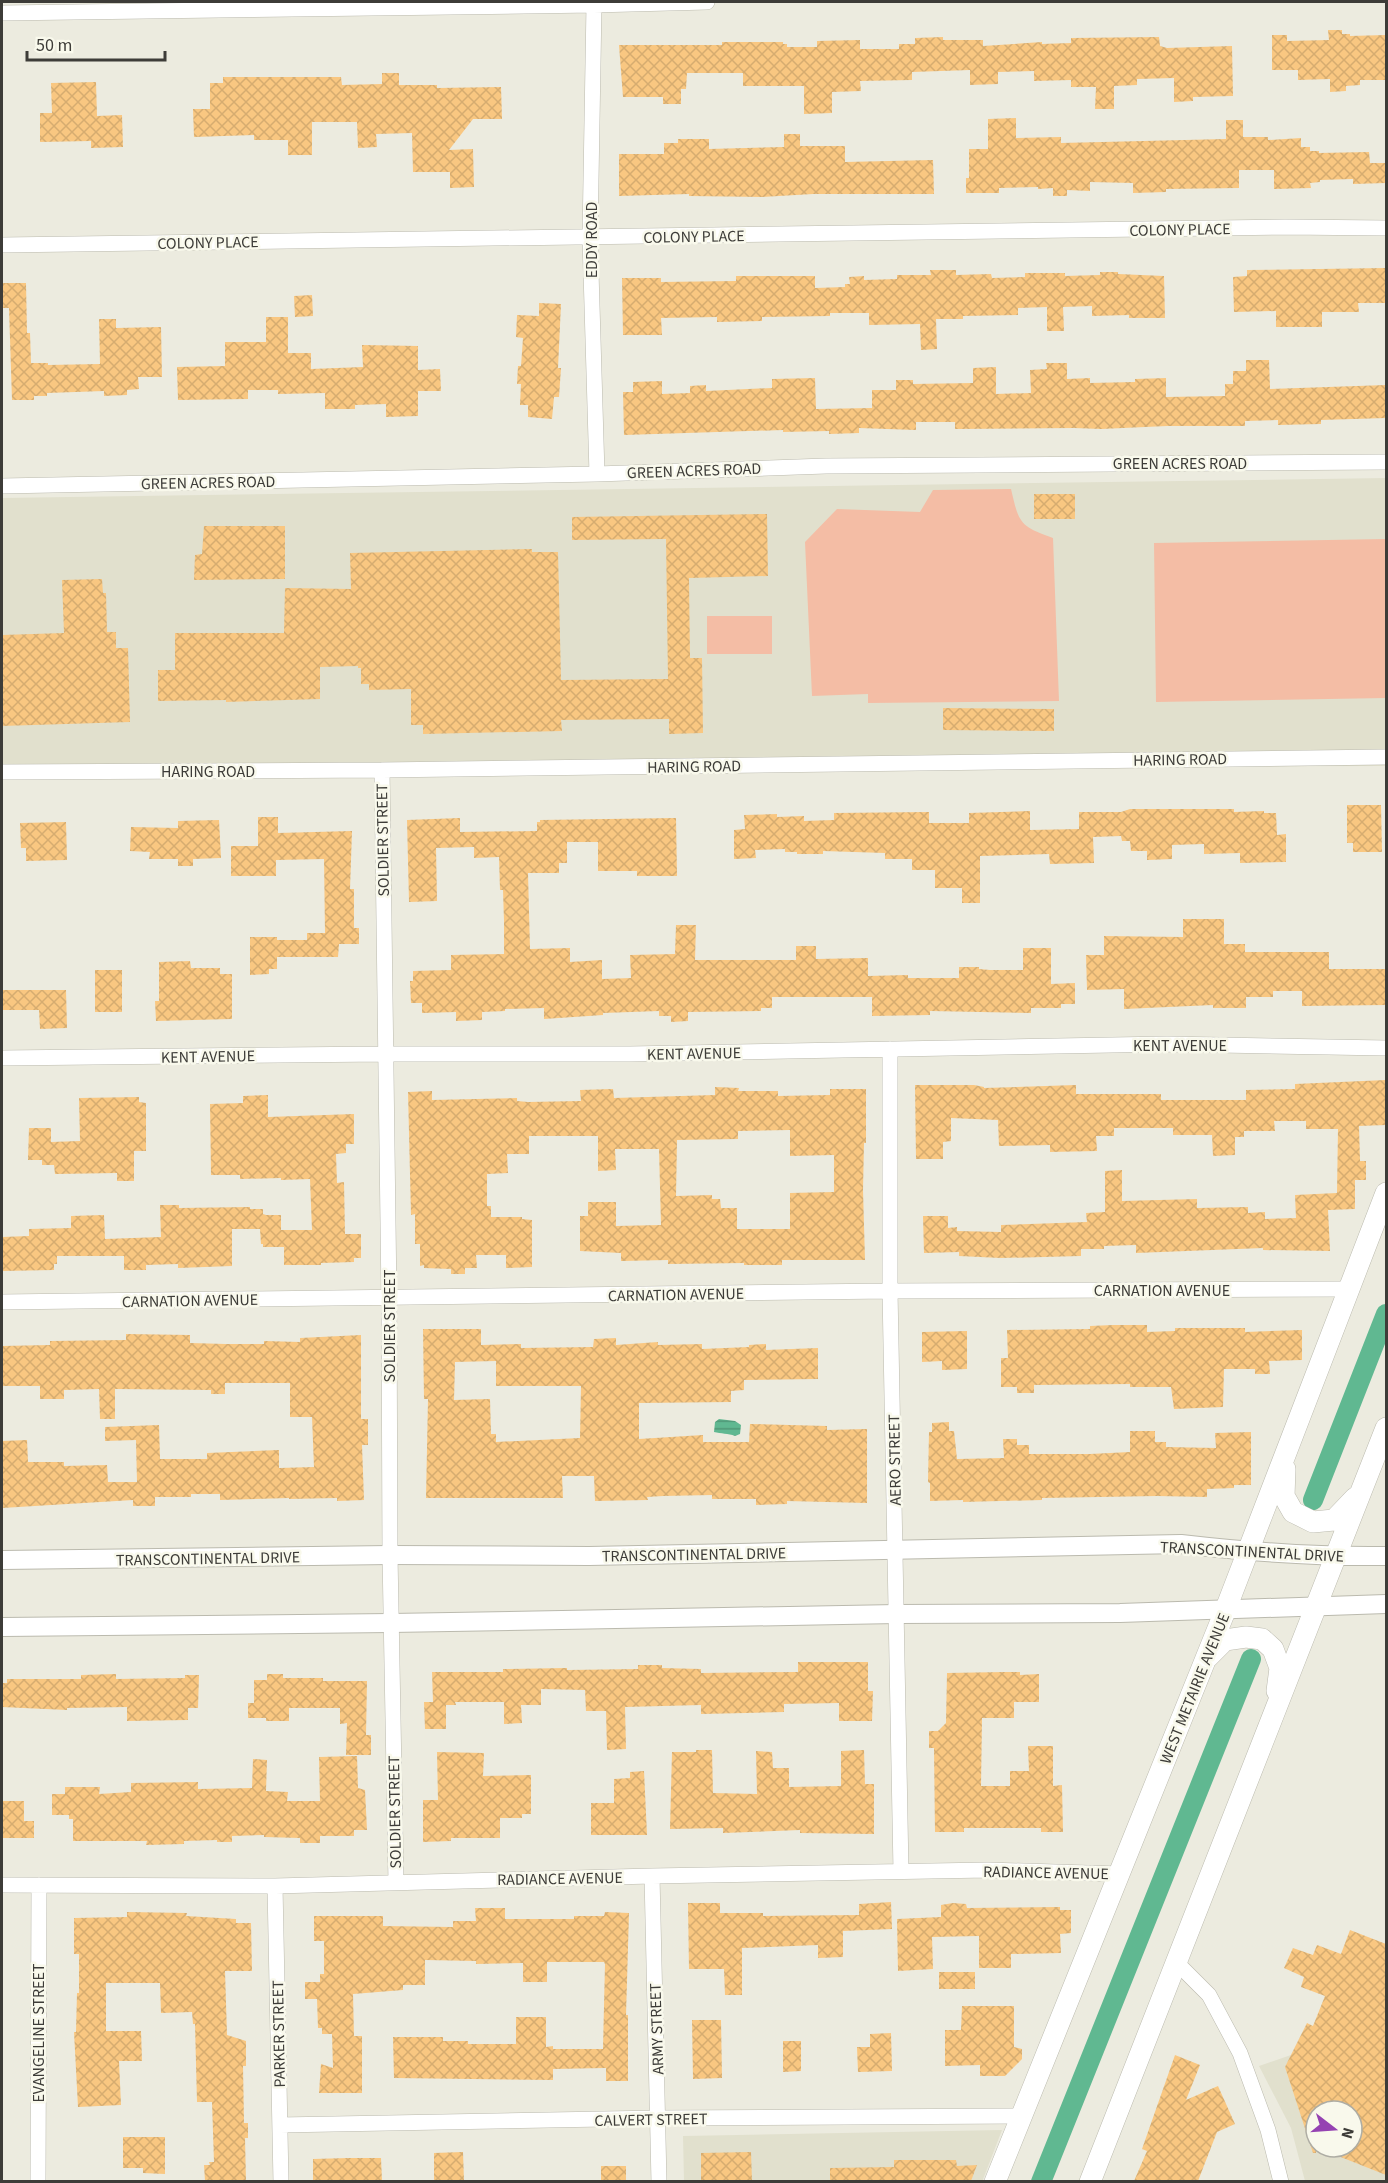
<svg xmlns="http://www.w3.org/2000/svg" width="1388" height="2183" font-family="'Source Sans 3',sans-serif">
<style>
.built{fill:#e1e0cd;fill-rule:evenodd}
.garden{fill:#f4bda5}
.water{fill:url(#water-rules)}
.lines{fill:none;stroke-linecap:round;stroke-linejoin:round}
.canal{stroke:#60b891;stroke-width:20}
.building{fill:url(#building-cross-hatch);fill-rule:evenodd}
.minor-casing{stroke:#bbbaae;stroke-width:16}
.tertiary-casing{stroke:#bbbaae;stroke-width:20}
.secondary-casing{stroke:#bbbaae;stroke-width:22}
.minor{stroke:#fff;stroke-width:15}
.tertiary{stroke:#fff;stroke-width:18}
.secondary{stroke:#fff;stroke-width:21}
.labels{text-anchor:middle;stroke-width:5;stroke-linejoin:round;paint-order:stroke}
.street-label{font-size:16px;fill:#3d3c38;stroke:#f9f9ec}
</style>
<defs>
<pattern id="water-rules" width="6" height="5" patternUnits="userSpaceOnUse" patternTransform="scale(1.5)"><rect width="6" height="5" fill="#60b891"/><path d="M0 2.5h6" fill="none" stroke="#509777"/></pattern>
<pattern id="building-cross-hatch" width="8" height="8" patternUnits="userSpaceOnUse" patternTransform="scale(1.5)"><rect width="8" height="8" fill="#f9c781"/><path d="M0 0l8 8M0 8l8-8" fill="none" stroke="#d6ac70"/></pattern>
</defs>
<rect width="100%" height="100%" fill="#ecebdf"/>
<!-- built -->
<path class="built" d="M1386 478V766L2 769V498Z
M1300 2037 1346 2055 1344 2058 1386 2074V2181H1305L1291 2128 1259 2066 1291 2055ZM1316 2111H1352V2147H1316Z
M1002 2130 982 2182 684 2181 683 2136Z"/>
<!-- garden -->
<path class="garden" d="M1011 489C1019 523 1019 526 1053 538L1059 701 868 703V694L812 696 805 542 837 509 920 512 933 490Z
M1386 539V698L1156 702 1154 543Z
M772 616V654H707V616Z"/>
<!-- water -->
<path class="water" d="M719 1419 735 1421 741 1425 740 1434 735 1436C728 1433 721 1434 714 1432L715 1422Z"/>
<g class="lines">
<!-- canal -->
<path class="canal" d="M1313 1500 1386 1314
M1041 2182 1251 1659"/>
</g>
<!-- building -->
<path class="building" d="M1328 30H1342V34H1350V36L1386 35V80H1360V85L1346 86V91L1330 92V79L1298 80V70H1272V35H1287V41L1329 40Z
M943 37V40H983V46L1042 42V44L1071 43V38L1159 37 1160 46 1167 48 1232 46 1233 96 1193 97V101L1174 102V78L1137 79V85L1114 86V109H1095L1096 87H1071V80L1034 81V71L998 72V84L970 85V70L912 72V80L860 81 861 91 832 92V113L804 114V86H743V73H687L686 89H681V104H663V97H623L619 45H722V42H783V44H787V47H817V41L860 40V49H899V44H915V38Z
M382 73H399V85H437V88L501 87 502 119H473L449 150 473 149 474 187 450 188V172H413L412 133 376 134 377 147 358 148 357 122H312V155H288V140H254V135L194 137 193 109H210V83H223V77H341L342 85 382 84Z
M96 82 97 116 122 115 123 147 91 148V141L40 142V113H52L51 83Z
M1016 118V138L1061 137V143L1226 139V120H1243V137H1268V140L1301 138V147H1310V151H1319V153L1369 152 1370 163H1386V183L1353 184V179L1320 180V182L1310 183 1311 188 1274 189V170H1239V188L1166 189V192L1133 193V183L1090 182V191L1067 190V196H1053V188L1038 189V187L999 188V193H966V178H969V149H988V119Z
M784 134H800V146H845V162L933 160 934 194H813L762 197 689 196V194L619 196V154H664V143H678V139H709V149L784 147Z
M1386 268V303H1358L1359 312H1322V327H1276V311L1234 312 1233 277 1247 276V270Z
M930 270H956V275L991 274 992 278 1025 277V273H1065V276L1100 275V272H1118V274L1164 276 1165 318H1129V315L1092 316V306L1063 307 1064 331H1047V307L1018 308V315L963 316V319H936L937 349 921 350 920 324 869 325V313H830V316L762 317V321L717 322V317L661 318 662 335H623L622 278H661V282L736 281V276H815V288L845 287V284H850L849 277 864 276V280L897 279V275H931Z
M3 283H26L27 333H30L31 363H48V365L100 364 99 319H116V328L161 327 162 377H138L139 389 127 390V395L104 396V391L47 393V396H34V400H12L9 308H3Z
M312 295 313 316 295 317 294 296Z
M539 303 561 304 558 368H561L559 397H554L552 419 528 417V405H520L521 384H517L518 366H521L523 338 516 337 517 315 539 316Z
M266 317H288V353H311V369L363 367 362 345 418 346V370L440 369 441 391H418V416L386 417V404L355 405V409H325V393L278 394V390H248V399L178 400 177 367 225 366V342H266Z
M1246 360H1269L1270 389 1386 385V418L1321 420V424L1278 425V420L1245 421V426H1167L1101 429 1074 428 955 429V422H916V430L859 428V433L829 434V431L783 432V430L624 435 623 392H633V382L662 381V394L690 393V386L706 385V391L772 388V379L815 378 816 409 872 408V390H896V380H913V384L973 383V368L996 367V394L1031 393 1030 370 1047 369 1046 363H1067V379L1090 378V383L1135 382V379L1166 378V397L1225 396V384H1233V371H1246Z
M1034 494H1075V519H1034Z
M767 514 768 576 689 578 690 658H702L703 733 669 734V719L561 720 562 731 423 734V725H411V689L369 690V684H361V668H358V666L320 667V699L226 702V700L158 701V670H175V633H284L285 588 351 589 350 553 532 549V552H558L561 680 668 679 666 539 572 540V517Z
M204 526H285V579L194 580 195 555 202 554Z
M102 579 103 593H106L107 632H116V648H128L130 722 2 726V635L64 633 62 580Z
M943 708 1054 709V731L943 730Z
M1347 805H1381L1382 852H1353V843H1347Z
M1130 809H1234V812L1264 811V813H1276L1277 835 1286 834V862L1240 863V853L1204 854V844L1172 845V859L1147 860V851H1131L1130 841H1122L1121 836 1093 837 1094 863 1050 864 1049 854 980 856V903H962V888H935V870H912V859H885V853L823 851V854H797V852H785V849L755 850 756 858 734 859V830L745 829 744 815 777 814V817L804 816V821L834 820V813L929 812V823H969V813L1030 811V830L1079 829V812H1121Z
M258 817H278V833L352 831 350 889H354V928H359V944H339L338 957H277V969H269V974L250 975V937H277V940H307V933H325L324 859 276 860V876H231V846H258Z
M460 818V832L537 831V822H540V820L676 818 677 876H637V871H598V842H567V863H559V873H528L530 949 570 948V962L602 960V979L631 978 630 955 675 954 676 925H696L695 960H796V946H816V959L868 958V976L908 975V978H959V967H979V969L990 970H1023V948H1051V984L1075 983V1004H1061V1008H1031V1013L930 1011V1015L872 1016V997H772V1008H761V1011L688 1012V1021L671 1022V1016H659V1011L603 1013V1015L544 1019V1008L505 1009V1011L482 1012V1020L456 1021V1012L422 1013V1003H411L410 981H413V971L451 970V955L504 954V921L503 890H500L499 857 474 858V847L436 848 437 901 409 902 407 820Z
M219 820 221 858 193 859V866H178V859H149L150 852 130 851 131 827 178 828V821Z
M66 822 67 860 26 861V848H21L20 823Z
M1183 919H1224V944H1245V952H1329V969H1386V1005L1302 1006V991H1273V997H1246V1008H1213V1005L1124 1009V989L1087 990 1086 955H1104V936L1183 937Z
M190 961 191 968H220V974H232V1019L156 1021 155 1001H159V962Z
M95 970H122V1012H95Z
M2 990H66L67 1028 40 1029 39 1010H2Z
M1386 1080V1125L1359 1126 1360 1161H1366V1180H1355V1209L1328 1210 1330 1251 1263 1250V1248L1136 1253V1245L1104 1246V1249H1081V1256L1001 1258 959 1256V1252L924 1253 923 1216H948V1228L957 1227V1231L1001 1232V1225L1087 1222 1086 1213 1105 1212V1171L1122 1170V1201L1197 1199V1208L1248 1207V1213L1265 1212V1219L1296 1218 1295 1195 1337 1193 1338 1129H1306V1121H1274L1275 1131H1244V1137H1235V1155L1213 1156 1212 1135H1173V1128H1114V1136H1096L1097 1151 1050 1152V1145L999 1146 998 1120 951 1118V1141L943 1142V1159H916L915 1085H974L984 1087V1088L1076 1085V1094H1161V1100H1246V1090L1295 1089V1084Z
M715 1087 739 1088 738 1091H778V1096L830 1095V1089H866V1143H864L863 1190 865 1260H782V1265H744V1263L668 1264V1260L621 1261V1253L580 1251V1216H588V1202H616V1226L661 1225 659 1149H615L616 1170 598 1171V1136H529V1154H507L508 1173 487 1174V1206H491V1217H522V1219L532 1220V1267L506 1268V1255H476L477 1268H465V1274H451V1269L424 1268V1265L420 1266V1244H415V1214L411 1215 408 1092 432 1091V1100L517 1098V1101L528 1102 581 1101 580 1090 613 1089 614 1098 715 1095ZM790 1130V1156L834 1155V1192L790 1193V1229H737V1208H721L720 1199H712V1195L676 1196 677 1140 738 1139V1131Z
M268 1095V1117L354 1114V1144H346V1153L336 1154 337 1183 344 1182 345 1234H361V1258H354V1262L321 1263V1265H284V1247H263V1244H261L260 1229H232V1266L178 1268V1264L146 1265V1270H124V1256H57V1264H54V1270L2 1271V1237L29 1236V1229L71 1228V1216L104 1215 105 1239 161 1237 160 1205H179V1208L250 1207V1209H263V1214L266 1215H281V1230H312L310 1179 281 1180V1178L240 1179V1175H211L210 1104 243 1103V1096Z
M139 1097V1102L146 1103V1151H134V1181H117V1173L55 1174 54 1165H42V1160H28L29 1128H51V1142L80 1141 79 1098Z
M1113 1325H1147V1332L1175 1331V1328H1245V1332L1302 1330V1360L1269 1361 1270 1374H1255V1369H1224L1223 1407 1174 1409 1171 1387H1130V1384L1034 1385V1393H1017V1387H1001V1358H1008L1007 1330 1090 1329V1326Z
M423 1329H481V1345L521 1344V1348L593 1347 594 1339 616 1338V1345L658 1342V1345L702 1344V1349L749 1347V1345L766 1344V1350L818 1348V1379L744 1380V1390L731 1391V1402L639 1403V1439L703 1435V1442H749L750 1424 827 1426V1430L867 1429V1503L787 1501V1504L756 1505V1499H712V1495L663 1496 647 1497 648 1500 595 1501 594 1476H562L563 1498H426L428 1399H424ZM496 1361V1386H581L580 1438 496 1442V1434H491L490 1399 454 1400 455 1362Z
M967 1331V1369L942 1370V1361L922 1362V1332Z
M126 1334 190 1335V1343L226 1344H264V1341L300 1342V1338L361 1335V1419H368V1445H362L364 1500 337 1501V1498L289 1499V1498L220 1500V1494H191V1497H155V1506H133V1500L2 1508V1441L27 1440 28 1462H64V1466L107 1465 108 1482H137L136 1440 105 1441V1427L159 1425 160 1459H207V1453L279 1450V1468L314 1467 312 1417H290V1383H225V1394H211V1390L115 1389V1419H100L99 1389 64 1390V1399H40V1386H2V1346L50 1345V1341L126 1340Z
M949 1422V1431H954L957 1459 1004 1458 1003 1439H1017V1445H1029V1454H1090L1130 1452V1431H1155V1442H1166V1447L1216 1448 1215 1433 1251 1432V1485H1234V1488L1207 1489V1497L1157 1496 1042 1498V1500L963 1502V1500L930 1501V1483L928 1482 929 1432H932V1423Z
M798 1662H868V1691H873L872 1721H839V1703L784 1704V1712L746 1713 701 1714V1705L625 1707 626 1749 607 1750 606 1711H586L585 1690 541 1689V1705H521L522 1723 504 1724V1702H455L456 1705H446V1729H425L424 1702H433L432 1672H503V1669L567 1668V1670L638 1669V1665H662V1668L701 1669V1673L798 1672Z
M1005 1672H1020V1675L1039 1674V1702H1014V1718H982L981 1786H1010V1771H1029L1028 1746H1053V1786L1062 1785 1063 1832H1041V1828H964V1832H935L934 1748H929V1731H938L946 1723 947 1673Z
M116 1674V1679L185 1678V1675H199L198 1708H188V1720L127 1721V1707L67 1708V1710L2 1707V1683H7V1679H81V1675Z
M267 1674H283V1678H323V1681H367L366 1735H371V1755H346L347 1723 340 1724V1708H289V1721H266V1718H248V1703H254V1680H267Z
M696 1750H712L713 1793 757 1794 756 1751 772 1752 773 1768H789V1787L841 1786V1751L864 1750 865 1784H874V1834L800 1833V1830L723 1833V1828L670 1829 672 1752H696Z
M437 1752 484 1753 483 1776 531 1775V1814H522V1818H500V1838H451V1841L423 1842V1800H438Z
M357 1756 358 1788 365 1790 367 1830H354V1836H320V1843H300V1838L264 1837V1835L232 1836V1842H217V1840L184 1841V1844L146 1845 147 1841H73V1819H69V1815H52V1794H65V1787H100L99 1794 131 1792V1783L198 1782V1789L252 1788 253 1759 267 1760 266 1791 288 1792 287 1801H320L319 1757Z
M644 1771 647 1835H591V1803H614V1779L630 1778V1772Z
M2 1801H24V1821H34V1838H2Z
M891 1902 892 1929 843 1931V1957L818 1958V1945L742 1948V1995H725L724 1969H689L688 1903H720V1913H763V1916L859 1915V1904Z
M953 1903 966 1904 967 1908 1060 1907V1910H1071V1933L1060 1934 1061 1953 1011 1954V1968H979V1936L932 1937 933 1969 898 1971 897 1919 941 1917V1905Z
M475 1908H505V1919H574V1916H604L605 1912 629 1913 626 2015H628V2081H606V2068L553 2069V2080L394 2078 393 2037H443V2041H468V2044H516V2017H546V2047L553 2046V2049H603L605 1964 604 1962H547V1982H523V1963L476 1964V1961L425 1960V1985H403V1990L353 1994 354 2036H362V2093H319L321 2064 333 2068 332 2034H322V2028H318L317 1999H305V1982H320V1974H324V1941H314V1916H383V1926L453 1927V1921H476Z
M127 1912 187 1913 186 1916 236 1919V1923H251L252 1971H225L227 2035 246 2041V2066H243L244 2123H248V2138H245L246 2181H205L204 2165H210L209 2162H214L212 2102H197L195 2024H193L192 2012 161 2013 160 1983H106V2031H141L142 2061H119L121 2105 78 2107 74 2032H76L77 1993H79V1954H74V1918L127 1917Z
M1350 1930 1386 1944V2175L1318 2148 1352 2147V2111H1316V2153H1313L1285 2067 1307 2023 1313 2026 1325 1996 1301 1987 1304 1977 1284 1968 1293 1948 1313 1955 1317 1945 1341 1954Z
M939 1972H975V1989H939Z
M962 2006H1014V2047L1022 2049V2059L1005 2076H980V2065L945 2066V2030H961Z
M692 2020H721L722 2078 693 2079Z
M891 2033 892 2071 858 2072 857 2047H870V2034Z
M783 2041H801V2071L783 2072Z
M1175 2055 1200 2065 1186 2100 1218 2086 1235 2124 1217 2132 1198 2181H1134L1147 2151 1142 2149Z
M123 2137H165V2174L143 2173V2168H123Z
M463 2152 464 2181H434V2153Z
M751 2152 752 2181H701V2153Z
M349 2158H381L382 2181H313V2159Z
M894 2160H956L957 2166 977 2165 971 2181H830V2168L894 2167Z
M601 2166H626V2181H601Z"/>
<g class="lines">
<defs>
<path id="minor" d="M594 5 590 238 597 474
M2 13 594 5 707 2
M2 245 1285 227 1386 228
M2 486 597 474 826 466 1386 462
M382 770 389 1298 390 1555 396 1882
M2 772 382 770 1386 757
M890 1049V1291L901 1871
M2 1058 385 1054H630L1167 1044 1386 1048
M2 1302 890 1291 1350 1289
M652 1876 659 2182
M2 1885 275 1886 652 1876 988 1870 1119 1874
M275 1886 281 2182
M1176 1962 1209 1995 1240 2053 1268 2130 1281 2182
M280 2125 659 2118 1021 2116
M38 2182 39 1885"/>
<path id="tertiary" d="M2 1560 390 1555 589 1556 1181 1544C1250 1552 1318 1557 1386 1556
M2 1627 391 1623 897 1614 1120 1613 1386 1604"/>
<path id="secondary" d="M1285 1469 1284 1496 1293 1512 1313 1522 1334 1520 1355 1498
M1208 1657 1225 1640 1246 1637 1262 1639 1273 1649 1280 1668 1277 1691
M995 2182 1225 1611 1386 1193
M1090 2182 1386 1428"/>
</defs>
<!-- minor casing -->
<use href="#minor" class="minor-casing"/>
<!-- tertiary casing -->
<use href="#tertiary" class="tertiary-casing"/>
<!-- secondary casing -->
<use href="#secondary" class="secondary-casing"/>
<!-- minor -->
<use href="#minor" class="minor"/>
<!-- tertiary -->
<use href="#tertiary" class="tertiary"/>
<!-- secondary -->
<use href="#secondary" class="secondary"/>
</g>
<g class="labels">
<!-- street labels -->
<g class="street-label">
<text transform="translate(1180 229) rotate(-1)" y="6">COLONY PLACE</text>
<text transform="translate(694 236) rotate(-1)" y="6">COLONY PLACE</text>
<text transform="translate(591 240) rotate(-90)" y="6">EDDY ROAD</text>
<text transform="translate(208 242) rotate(-1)" y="6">COLONY PLACE</text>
<text x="1180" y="469">GREEN ACRES ROAD</text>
<text transform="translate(694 470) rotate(-2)" y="6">GREEN ACRES ROAD</text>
<text transform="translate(208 482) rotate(-1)" y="6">GREEN ACRES ROAD</text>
<text transform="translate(1180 759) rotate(-1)" y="6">HARING ROAD</text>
<text transform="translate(694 766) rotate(-1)" y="6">HARING ROAD</text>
<text x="208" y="777">HARING ROAD</text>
<text transform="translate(382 840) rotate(-91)" y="6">SOLDIER STREET</text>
<text x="1180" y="1051">KENT AVENUE</text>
<text transform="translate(694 1053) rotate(-1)" y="6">KENT AVENUE</text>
<text transform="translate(208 1056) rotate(-1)" y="6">KENT AVENUE</text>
<text x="1162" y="1296">CARNATION AVENUE</text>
<text transform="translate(676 1294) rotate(-1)" y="6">CARNATION AVENUE</text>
<text transform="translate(190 1300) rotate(-1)" y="6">CARNATION AVENUE</text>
<text transform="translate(389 1326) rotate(-90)" y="6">SOLDIER STREET</text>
<text transform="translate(894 1460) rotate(-91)" y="6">AERO STREET</text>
<text transform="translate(1252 1551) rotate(3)" y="6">TRANSCONTINENTAL DRIVE</text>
<text transform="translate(694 1554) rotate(-1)" y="6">TRANSCONTINENTAL DRIVE</text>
<text transform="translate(208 1558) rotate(-1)" y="6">TRANSCONTINENTAL DRIVE</text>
<text transform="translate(1194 1688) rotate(-68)" y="6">WEST METAIRIE AVENUE</text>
<text transform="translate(394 1812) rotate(-91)" y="6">SOLDIER STREET</text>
<text transform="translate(1046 1872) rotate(1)" y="6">RADIANCE AVENUE</text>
<text transform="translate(560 1878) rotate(-1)" y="6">RADIANCE AVENUE</text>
<text transform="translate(656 2029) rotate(-92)" y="6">ARMY STREET</text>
<text transform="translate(38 2033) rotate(-90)" y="6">EVANGELINE STREET</text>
<text transform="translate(278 2034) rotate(-91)" y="6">PARKER STREET</text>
<text transform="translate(651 2119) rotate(-1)" y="6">CALVERT STREET</text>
</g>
</g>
<!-- border -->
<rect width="1388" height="2183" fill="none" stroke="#3d3c38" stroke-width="6"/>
<!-- north arrow -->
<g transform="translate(1334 2129) rotate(107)"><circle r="28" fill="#f9f9ec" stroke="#aeada4" stroke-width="1.5"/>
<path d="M0-4.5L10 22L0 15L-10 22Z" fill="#9543b2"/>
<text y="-9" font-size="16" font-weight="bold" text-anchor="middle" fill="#3d3c38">N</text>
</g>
<!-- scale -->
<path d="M27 51v9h138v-9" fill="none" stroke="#3d3c38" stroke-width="3"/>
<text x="36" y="51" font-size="18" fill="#3d3c38" stroke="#f9f9ec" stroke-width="4.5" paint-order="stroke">50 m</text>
</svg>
